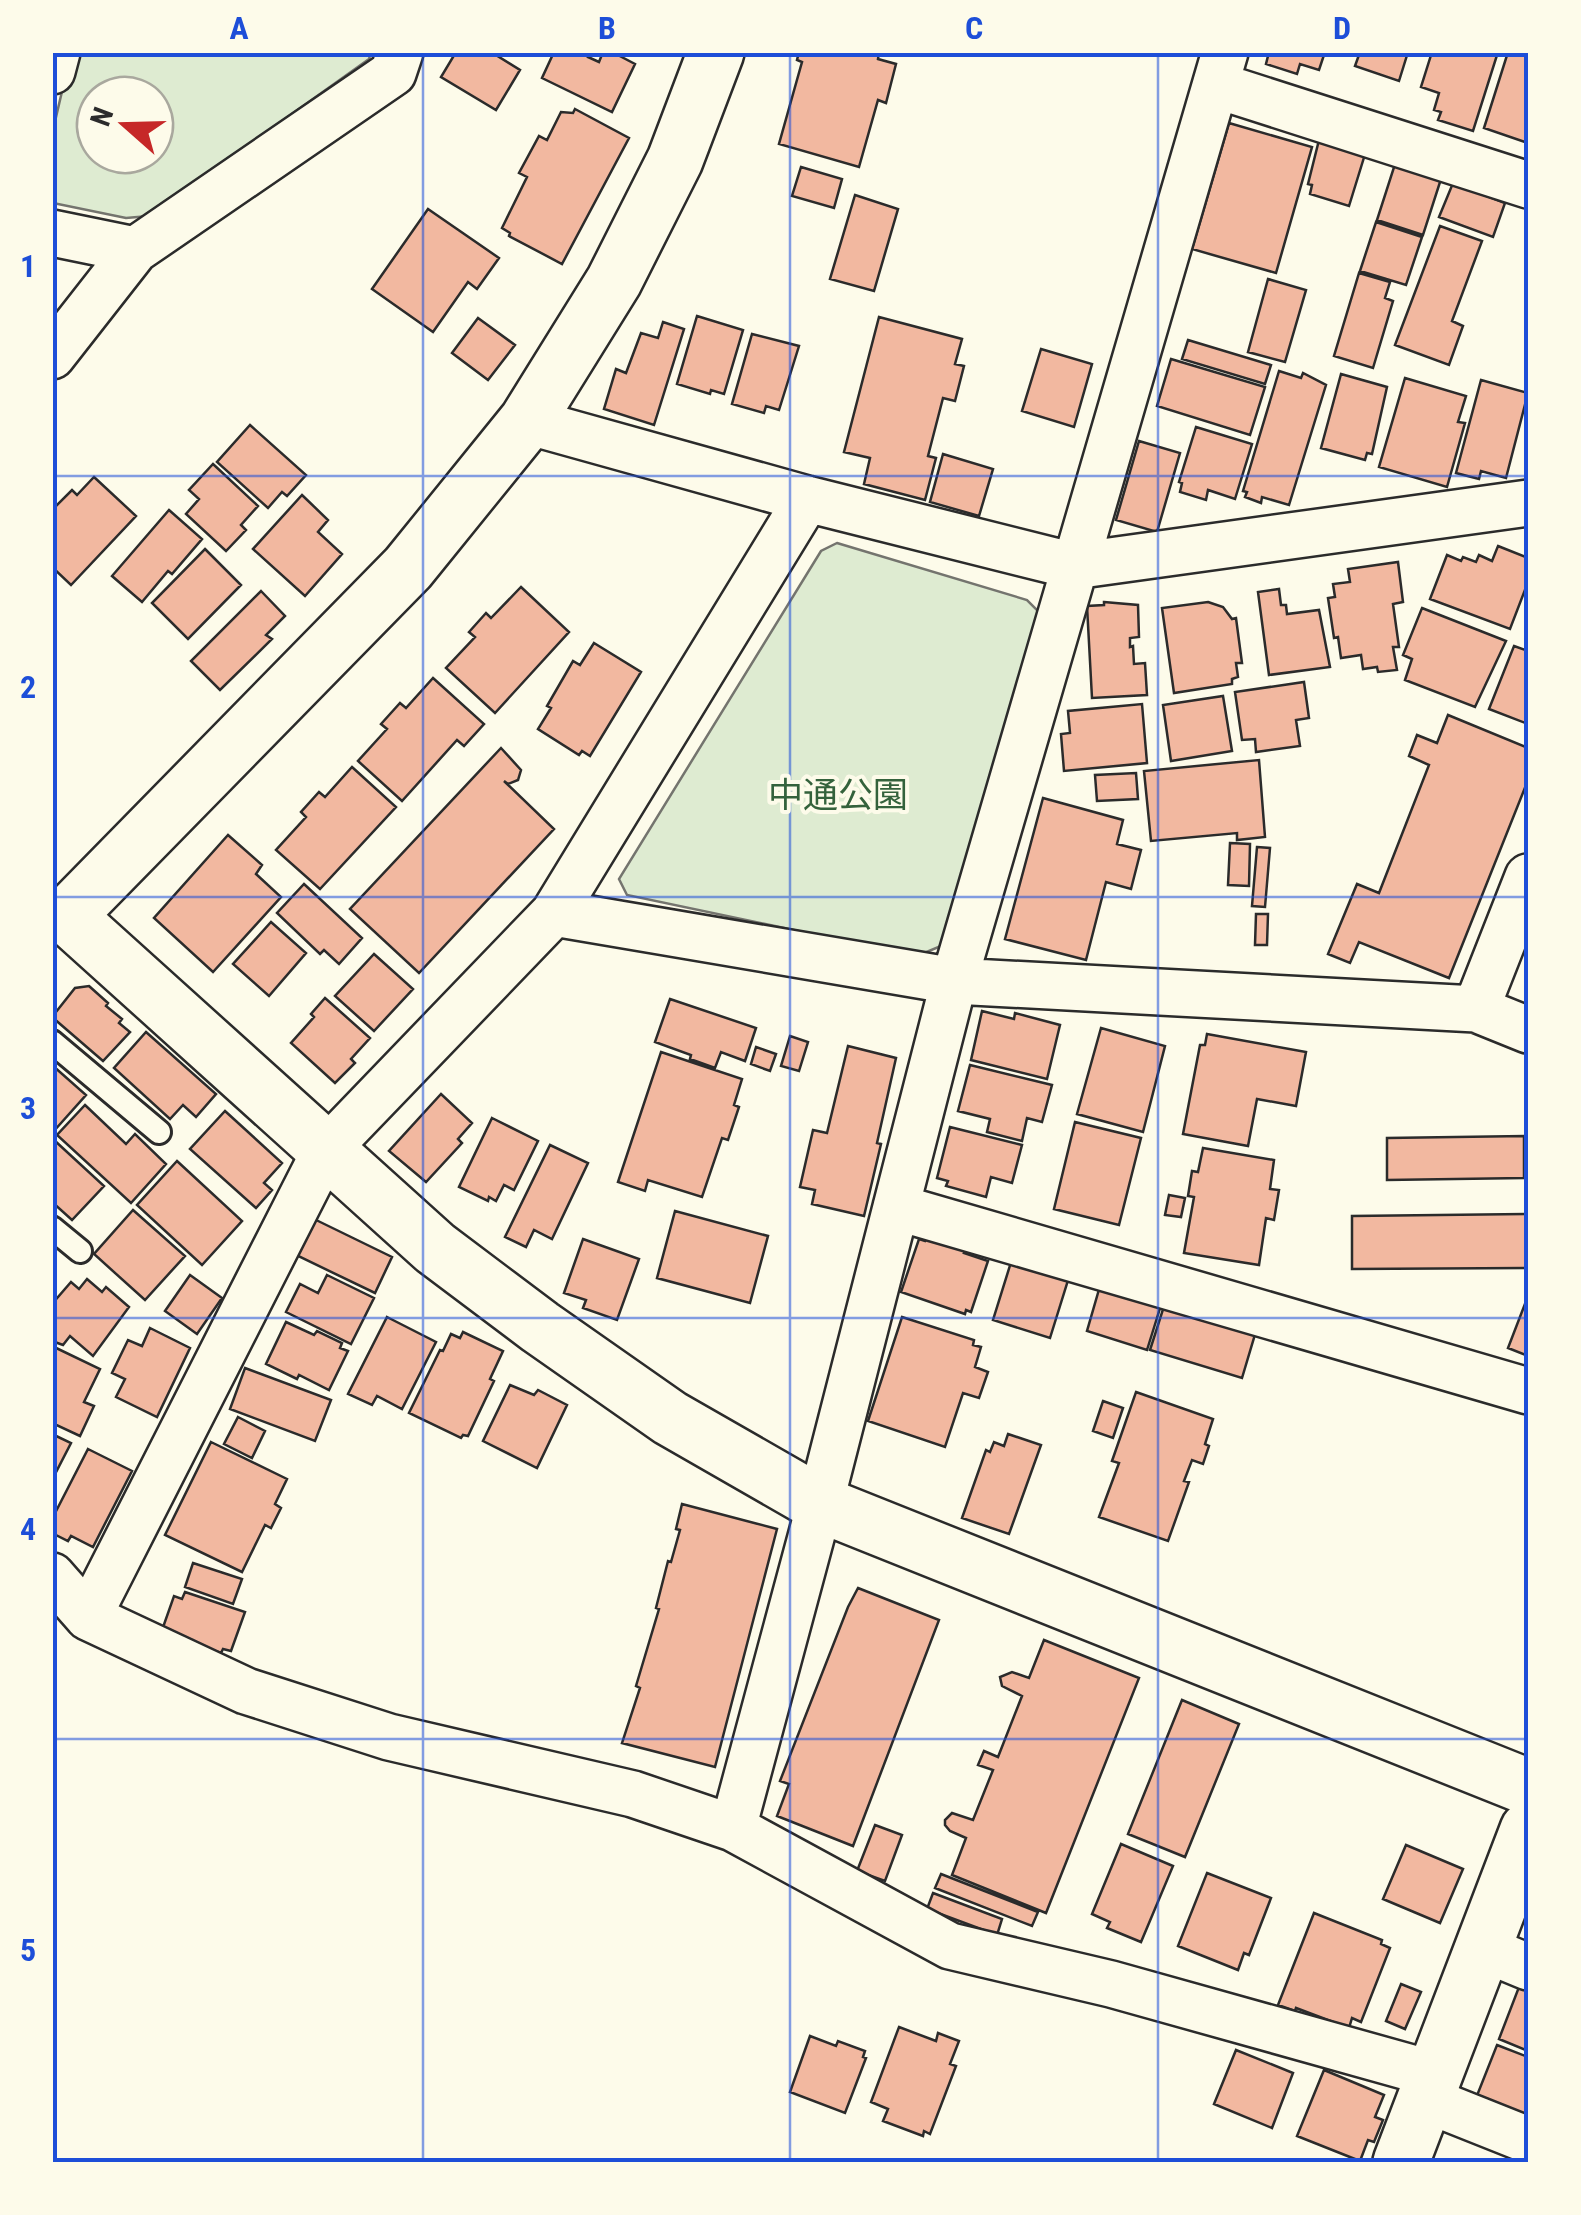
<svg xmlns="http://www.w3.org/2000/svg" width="1581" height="2215" font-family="'Roboto Condensed','Noto Sans JP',sans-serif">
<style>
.green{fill:#deebd1;stroke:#74746e;stroke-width:2.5;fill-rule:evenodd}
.building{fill:#f2b8a0;stroke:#2b2b2b;stroke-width:2.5}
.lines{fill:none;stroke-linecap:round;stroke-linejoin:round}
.lane-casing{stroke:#2b2b2b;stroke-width:28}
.street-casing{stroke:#2b2b2b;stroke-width:50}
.secondary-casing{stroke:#2b2b2b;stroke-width:60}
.lane{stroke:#fdfbea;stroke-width:22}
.street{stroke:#fdfbea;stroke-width:45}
.secondary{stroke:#fdfbea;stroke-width:55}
.grid{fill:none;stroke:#1d4ed8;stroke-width:2.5;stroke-opacity:0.55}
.labels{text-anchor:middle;stroke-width:8;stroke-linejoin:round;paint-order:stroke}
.park-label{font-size:35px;fill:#34623c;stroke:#fdfbea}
.neatline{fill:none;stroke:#1d4ed8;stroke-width:4}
.grid-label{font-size:32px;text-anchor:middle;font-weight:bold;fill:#1d4ed8}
</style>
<rect width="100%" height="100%" fill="#fdfbea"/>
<!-- green -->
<path class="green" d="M71 53H371L369 59 149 216 126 218 53 203V130ZM95 95H155V155H95Z
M837 543 1027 600 1041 614 941 946 917 956 627 895 619 879 821 551Z"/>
<!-- building -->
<path class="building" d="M456 52H491L520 70 496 110 441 77Z
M554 52H590L588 57 599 62 603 52H612L635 64 612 112 542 78Z
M799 52H879L878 59 896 64 886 103 878 100 859 167 779 144 802 62 797 60Z
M1269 52H1325L1319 70 1300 64 1297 74 1266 64Z
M1360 52H1408L1399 81 1355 66Z
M1432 52H1498L1473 131 1438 120 1441 112 1434 110 1439 93 1421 87Z
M1508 52H1528V143L1484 128Z
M575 109 629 138 562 264 509 236 510 233 502 228 527 177 519 173 539 136 547 140 561 112 573 113Z
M1229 123 1312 147 1276 273 1192 249Z
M1319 140 1366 151 1349 206 1310 194 1312 185 1308 184Z
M1395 164 1441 179 1423 235 1377 220Z
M801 167 842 179 834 208 792 196Z
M1453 183 1505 203 1493 237 1439 217Z
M855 195 898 209 874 291 830 279Z
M428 209 499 258 477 289 468 282 433 332 372 289Z
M1376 222 1422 237 1406 285 1360 271Z
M1440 226 1482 241 1452 321 1463 326 1449 365 1395 345Z
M1359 273 1390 282 1385 298 1393 301 1373 368 1334 356Z
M1268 279 1306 290 1285 362 1248 352Z
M697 316 743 330 724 394 711 390 710 394 677 384Z
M879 317 962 339 955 364 964 366 955 401 943 398 928 456 936 458 925 500 864 484 870 458 844 452Z
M478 318 515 345 488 380 452 353Z
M663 322 684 329 654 425 604 409 616 369 626 373 641 333 658 338Z
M752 334 799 346 779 410 766 406 764 413 732 404Z
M1188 340 1271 365 1265 384 1182 359Z
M1041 349 1092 364 1074 427 1022 411Z
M1171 359 1265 387 1250 435 1157 406Z
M1279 371 1301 378 1303 373 1326 385 1289 505 1262 497 1261 503 1245 497 1247 492 1243 491Z
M1341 374 1387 387 1372 454 1367 453 1365 460 1321 448Z
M1405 378 1466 396 1458 422 1465 423 1447 487 1379 467Z
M1481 380 1528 393 1506 478 1481 471 1479 479 1456 473Z
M250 425 306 475 287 496 282 492 268 508 217 462Z
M1196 427 1252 444 1235 499 1208 490 1206 500 1180 492 1182 483 1179 482Z
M1139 441 1180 453 1157 532 1116 520Z
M943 454 993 469 979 516 930 502Z
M213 464 258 506 241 525 246 530 226 551 186 514 199 499 189 490Z
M94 477 136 516 71 585 52 567V510L72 490 77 495Z
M302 495 328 520 318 532 342 554 305 596 253 549Z
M169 510 202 539 172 574 168 571 142 602 112 576Z
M1498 546 1528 558V582L1510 629 1430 599 1447 555 1461 561 1463 557 1476 562 1479 555 1492 561Z
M205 549 241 585 188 639 152 603Z
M1398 562 1403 602 1393 604 1399 647H1393L1397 670 1378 672 1377 667 1363 669 1361 655 1341 658 1338 637 1334 638 1328 598 1335 597 1333 584 1350 582 1348 569Z
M521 587 569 632 495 713 446 668 475 637 469 632 486 613 491 618Z
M1279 589 1281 605H1286L1287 614 1319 610 1330 667 1269 675 1258 592Z
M261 591 285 616 266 635 272 639 220 690 191 661Z
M1104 602 1138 605 1139 637 1130 638V647L1133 646 1134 664 1145 663 1147 695 1092 698 1087 606 1104 605Z
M1208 602 1223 607 1232 619 1236 618 1242 663H1236L1238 677 1232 679V684L1174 693 1162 608Z
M1422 608 1506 641 1475 707 1405 680 1412 659 1403 655Z
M594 643 641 672 590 756 582 751 579 755 538 729 551 708 547 706 573 661 580 665Z
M1514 646 1528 651V724L1489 709Z
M433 678 484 724 464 746 457 740 402 801 358 761 387 729 381 724 400 703 406 708Z
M1304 682 1309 718 1296 720 1300 746 1256 752 1255 739 1242 740 1235 692Z
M1223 696 1232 751 1171 761 1163 705Z
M1142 704 1147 763 1064 771 1061 734 1070 733 1068 711Z
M1448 715 1528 748V780L1449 978 1359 942 1350 963 1328 954 1357 884 1379 893 1429 765 1409 756 1417 735 1437 743Z
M501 748 521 770 518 780 508 784 504 781 554 829 419 973 350 909Z
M1259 760 1265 837 1237 840V833L1151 841 1144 771Z
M352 767 396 807 320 889 276 850 306 817 301 812 319 792 325 797Z
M1136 773 1138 799 1097 801 1095 775Z
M1043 798 1123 820 1117 844 1141 850 1131 889 1106 882 1086 960 1005 939Z
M228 835 262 865 256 874 281 897 213 972 154 918Z
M1230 843 1250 844 1249 886 1228 885Z
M1257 847 1270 848 1265 907 1252 906Z
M304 884 362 938 339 964 324 950 320 954 277 913Z
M1256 914H1268L1267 945H1255Z
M271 922 306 953 269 996 233 964Z
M374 954 413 989 374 1031 335 996Z
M89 986 108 1003 106 1006 122 1019 119 1023 130 1032 103 1061 52 1017 75 988Z
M325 998 370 1038 351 1059 355 1063 335 1083 291 1043 314 1017 311 1014Z
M670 999 756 1028 745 1061 721 1052 715 1068 690 1059 691 1055 655 1042Z
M982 1011 1014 1019 1015 1013 1060 1025 1047 1079 971 1060Z
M1101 1028 1165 1046 1143 1132 1077 1114Z
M146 1032 216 1094 196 1117 183 1105 170 1119 114 1068Z
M1207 1034 1306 1052 1296 1106 1257 1099 1248 1146 1183 1134 1200 1045H1205Z
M790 1036 808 1042 799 1071 781 1066Z
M848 1046 896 1058 877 1143 881 1144 864 1216 812 1204 815 1190 800 1187 813 1130 827 1133Z
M756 1047 776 1054 770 1071 751 1064Z
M661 1052 742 1079 734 1105 739 1107 728 1140 722 1138 702 1197 648 1180 645 1191 618 1182Z
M52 1065 86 1095 53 1132 52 1131Z
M970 1065 1052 1085 1042 1122 1027 1118 1022 1141 987 1132 990 1119 958 1111Z
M441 1094 472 1123 458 1139 462 1143 426 1182 389 1151Z
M85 1105 126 1144 135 1134 166 1164 131 1203 57 1135Z
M225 1111 282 1163 264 1183 272 1190 256 1208 190 1149Z
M492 1118 538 1141 514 1190 504 1185 496 1201 489 1197 488 1201 459 1187Z
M1075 1122 1141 1138 1119 1225 1054 1209Z
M950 1127 1022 1145 1012 1183 991 1177 986 1197 946 1186 948 1181 937 1178Z
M1524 1136V1178L1387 1180V1138Z
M54 1140 104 1186 72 1220 52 1202Z
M550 1145 588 1163 552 1239 534 1230 526 1247 505 1237Z
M1203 1148 1274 1160 1270 1189 1279 1190 1274 1220 1266 1218 1259 1265 1184 1253 1194 1197 1188 1196 1192 1171 1198 1172Z
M177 1161 242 1221 202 1265 137 1205Z
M1169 1195 1185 1198 1181 1217 1165 1215Z
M133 1210 185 1256 145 1300 94 1254Z
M675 1211 768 1236 750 1303 657 1278Z
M1528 1214V1268L1352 1269V1216Z
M312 1218 392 1257 375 1293 294 1254Z
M928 1235 967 1247 964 1253 988 1261 971 1312 966 1310 965 1314 901 1292 919 1239 925 1241Z
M583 1239 639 1259 617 1320 583 1308 586 1300 564 1293Z
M1012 1259 1069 1277 1050 1338 993 1320Z
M190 1275 222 1298 197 1334 165 1311Z
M327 1275 374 1298 351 1344 286 1312 300 1284 318 1293Z
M87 1279 102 1292 106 1287 129 1307 93 1356 70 1336 63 1345 52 1341V1304L71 1282 79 1289Z
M1100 1286 1161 1305 1147 1350 1087 1331Z
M1528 1296V1356L1508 1348Z
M1165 1303 1256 1331 1242 1378 1150 1350Z
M387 1317 436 1342 402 1409 377 1396 372 1405 348 1394Z
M902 1317 974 1340 973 1345 981 1347 975 1367 988 1372 979 1398 963 1393 945 1447 868 1421Z
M286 1322 314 1335 317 1331 342 1343 340 1348 348 1351 329 1390 299 1375 297 1379 266 1364Z
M150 1328 190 1348 157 1417 116 1397 125 1379 112 1373 128 1340 142 1346Z
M463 1332 503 1351 490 1379 494 1381 468 1436 463 1435 461 1438 409 1413 440 1350 443 1351 451 1334 460 1338Z
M52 1346 100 1369 84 1402 94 1406 80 1436 52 1423Z
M245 1368 331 1400 315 1441 230 1409Z
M510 1385 534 1395 538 1390 567 1405 537 1468 483 1441Z
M1136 1392 1213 1419 1205 1444 1209 1446 1203 1464 1192 1460 1184 1481 1189 1482 1168 1541 1099 1517 1119 1463 1112 1461Z
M1103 1401 1123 1408 1113 1438 1093 1431Z
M238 1417 265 1431 252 1458 224 1444Z
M52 1434 71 1443 54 1476 52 1475Z
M1008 1434 1041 1445 1009 1534 962 1518 986 1450 990 1452 994 1442 1004 1446Z
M211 1442 287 1479 275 1504 281 1508 271 1528 265 1525 242 1572 165 1535Z
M88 1449 132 1471 93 1547 71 1536 68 1541 52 1533V1519Z
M682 1504 777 1529 715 1767 622 1743 640 1688 636 1686 659 1609 656 1608 668 1561 671 1562 680 1530 676 1529Z
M193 1563 242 1579 233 1604 185 1587Z
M858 1588 939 1620 853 1846 777 1816 789 1784 780 1781 848 1607Z
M185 1592 245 1612 231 1651 223 1649 221 1653 161 1633 174 1596 182 1599Z
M1044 1640 1139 1678 1046 1913 952 1875 966 1838 950 1831 945 1825V1820L952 1813 973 1820 993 1770 978 1765 984 1751 998 1757 1022 1696 1002 1686 1000 1677 1012 1672 1029 1678Z
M1182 1700 1239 1724 1185 1857 1128 1834Z
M875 1825 902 1835 885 1881 857 1871Z
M1121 1844 1173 1866 1141 1942 1107 1928 1110 1922 1092 1914Z
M1406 1845 1463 1869 1440 1923 1383 1899Z
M1207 1873 1271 1898 1249 1955 1244 1953 1238 1970 1178 1946Z
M941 1874 1038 1912 1032 1926 935 1888Z
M933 1893 1002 1919 997 1935 927 1909Z
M1314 1913 1382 1940 1381 1944 1390 1948 1361 2022 1352 2018 1349 2028 1296 2008 1295 2011 1278 2005Z
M1401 1984 1421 1992 1405 2029 1386 2021Z
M1519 1987 1528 1990V2051L1499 2039Z
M899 2027 936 2041 938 2033 959 2041 950 2064 956 2066 930 2134 924 2131 923 2136 883 2121 888 2109 871 2102Z
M810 2036 836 2046 838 2041 865 2051 863 2057 866 2058 845 2113 790 2092Z
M1497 2045 1528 2057V2118L1476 2098Z
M1236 2050 1293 2073 1272 2128 1214 2104Z
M1324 2070 1384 2095 1375 2117 1383 2120 1374 2142 1368 2140 1360 2161 1297 2136Z"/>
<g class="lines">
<defs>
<path id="lane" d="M52 1042 159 1132
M52 1228 80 1251"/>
<path id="street" d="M52 71 57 52
M1216 85 1528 185
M52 233 135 250
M52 356 135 250 393 73 400 52
M527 421 807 499 1074 566 1528 503
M554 913 954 981 1476 1009 1528 1030
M1476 1009 1528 877
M896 1207 1528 1391
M52 1576 88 1617 246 1691 389 1737 633 1794 733 1828 950 1946 1111 1984 1433 2074
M88 1617 325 1151 554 913 807 499
M733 1828 820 1504 954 981 1225 52
M1482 1948 1528 1967
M1425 2099 1528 2140"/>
<path id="secondary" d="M716 52 675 160 614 281 527 421 408 568 67 916 435 1248 540 1327 670 1418 820 1504 1528 1787
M1401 2162 1528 1830"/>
</defs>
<!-- lane casing -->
<use href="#lane" class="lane-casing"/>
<!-- street casing -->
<use href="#street" class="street-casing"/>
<!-- secondary casing -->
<use href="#secondary" class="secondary-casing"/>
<!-- lane -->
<use href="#lane" class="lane"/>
<!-- street -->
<use href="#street" class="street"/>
<!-- secondary -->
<use href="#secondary" class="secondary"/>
</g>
<!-- grid -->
<path class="grid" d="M423 52V2162M790 52V2162M1158 52V2162M52 476H1528M52 897H1528M52 1318H1528M52 1739H1528"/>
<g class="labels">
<!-- park labels -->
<g class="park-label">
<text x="838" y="807">中通公園</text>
</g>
</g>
<!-- border -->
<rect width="1581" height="2215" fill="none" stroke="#fdfbea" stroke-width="110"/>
<!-- north arrow -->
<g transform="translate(125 125) rotate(290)"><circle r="48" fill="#fdfbea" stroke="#a9a89e" stroke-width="2.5"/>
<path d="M0-8L18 38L0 25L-18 38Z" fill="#c62828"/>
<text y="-15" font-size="28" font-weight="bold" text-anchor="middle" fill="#2b2b2b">N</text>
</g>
<rect x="55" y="55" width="1471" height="2105" class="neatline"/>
<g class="grid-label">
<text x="239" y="39">A</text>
<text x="607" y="39">B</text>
<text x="974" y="39">C</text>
<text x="1342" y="39">D</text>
<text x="28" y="277">1</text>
<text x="28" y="698">2</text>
<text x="28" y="1119">3</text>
<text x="28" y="1540">4</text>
<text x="28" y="1961">5</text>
</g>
</svg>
